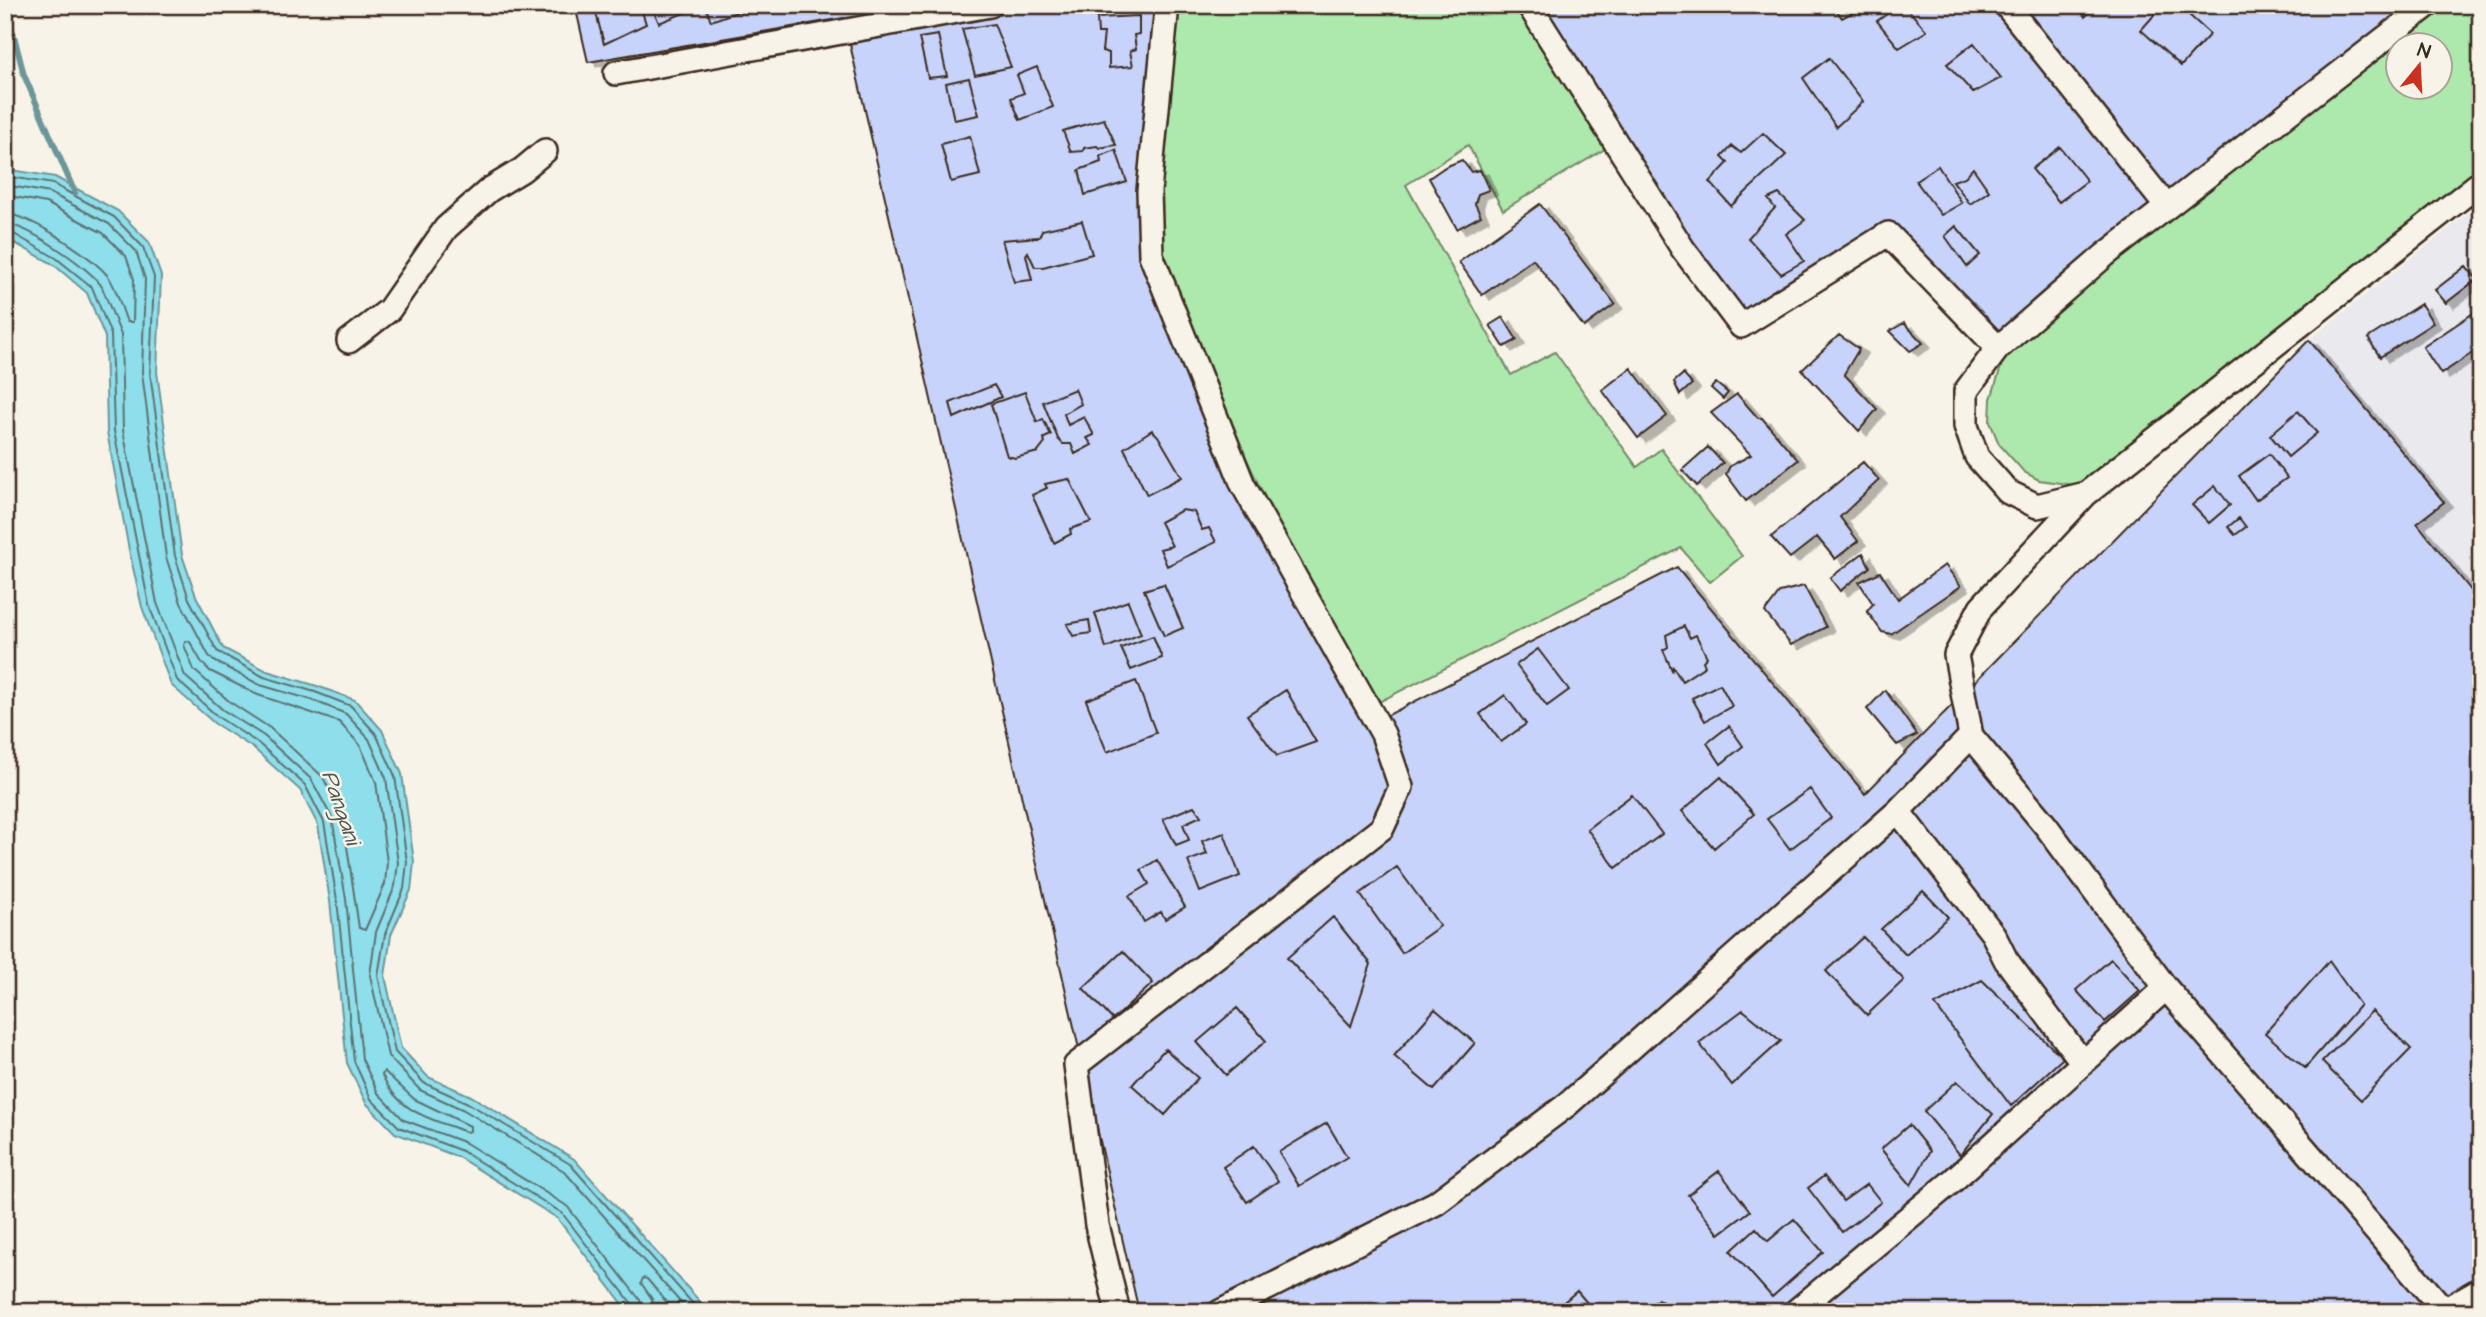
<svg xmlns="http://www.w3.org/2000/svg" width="2486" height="1317" font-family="'Architects Daughter',sans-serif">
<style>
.built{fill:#e9e9ee}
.green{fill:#ade8ad;stroke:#748966;stroke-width:2;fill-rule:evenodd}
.water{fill:#8fdeeb;stroke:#6d9699;stroke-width:2}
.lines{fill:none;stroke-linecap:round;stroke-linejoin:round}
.shore{stroke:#5d7270;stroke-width:2}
.stream{stroke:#6d9699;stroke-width:6}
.building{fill:#c8d3fb;stroke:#3b2a1e;stroke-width:2;filter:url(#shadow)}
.minor-casing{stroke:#3b2a1e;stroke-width:28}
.minor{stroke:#f7f3e8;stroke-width:23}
.labels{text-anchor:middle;stroke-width:5;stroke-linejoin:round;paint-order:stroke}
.water-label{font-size:23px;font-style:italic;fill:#505751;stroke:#f7f3e8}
</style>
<defs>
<filter id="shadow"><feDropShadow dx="8" dy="4.5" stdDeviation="0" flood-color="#0004"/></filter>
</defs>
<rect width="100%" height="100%" fill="#f7f3e8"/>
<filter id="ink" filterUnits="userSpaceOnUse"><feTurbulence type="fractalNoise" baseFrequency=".0143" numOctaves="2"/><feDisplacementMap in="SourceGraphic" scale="14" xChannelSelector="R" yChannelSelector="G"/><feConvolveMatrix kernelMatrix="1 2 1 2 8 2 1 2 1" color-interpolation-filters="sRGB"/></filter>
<g filter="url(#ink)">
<!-- built -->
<path class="built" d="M2481 203V603L2417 523 2444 502 2309 340Z"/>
<!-- green -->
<path class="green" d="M1178 5H1520L1610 146 1503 210 1468 145 1406 185 1511 375 1555 352 1637 467 1661 449 1742 556 1710 582 1681 548 1375 704 1250 481 1159 253 1157 192Z
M2443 5H2481V170L2081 486 2039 480 2024 472 1999 444 1990 422 1991 399 2005 354 2111 262ZM2398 46H2440V88H2398Z"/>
<!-- water -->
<path class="water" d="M5 169 55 177 118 211 149 242 161 276 157 372 182 555 196 596 223 648 267 671 317 686 355 700 382 730 402 774 414 862 411 890 391 935 385 976 401 1048 428 1077 471 1096 574 1159 709 1312H629L557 1218 458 1157 395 1133 366 1103 347 1063 330 901 318 825 300 790 253 748 214 723 171 685 142 607 129 550 107 432 105 337 87 293 53 264 11 241 5 240Z"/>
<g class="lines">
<!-- shore -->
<path class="shore" d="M5 176 53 184 114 217 143 247 154 277 150 373 175 556 189 599 217 651 264 677 315 692 351 706 376 734 395 776 407 862 404 889 385 934 378 976 395 1052 424 1083 468 1103 570 1164 700 1312
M5 185 50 193 109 224 136 251 145 279 142 373 166 557 181 603 209 656 216 662 260 685 312 700 346 714 369 739 386 778 398 863 395 886 376 932 370 975 388 1056 420 1090 464 1110 564 1171 689 1312
M5 195 46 203 103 233 126 256 134 279 133 322H127C121 308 117 288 108 276 91 256 31 215 5 214
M5 224C27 225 91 268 102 287L121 335 123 430 157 603 185 676 223 710 264 736 311 779 332 818 346 899 362 1059 378 1093 404 1120 466 1143 567 1206 640 1300 643 1312
M5 233 14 234 56 258 92 287 111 335 114 431 149 605 177 680 218 717 258 743 305 785 324 822 337 900 354 1061 371 1099 399 1127 462 1151 562 1213 633 1305 634 1312
M186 641 190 642 202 663 210 671 258 695 339 722 360 745 376 782 387 862 385 884 365 930 359 928 343 819 323 777 270 728 230 702 194 670 184 645Z
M384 1071 414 1099 470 1126V1131L466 1132C430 1118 399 1113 382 1075Z
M654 1312 652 1299 641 1283 643 1278 647 1279 675 1312"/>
<!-- stream -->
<path class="stream" d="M6 5 24 75 75 193"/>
</g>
<!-- building -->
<path class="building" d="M575 5H1163L1143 256 1369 725 1677 567 1865 794 2309 340 2444 502 2417 523 2481 603V1284L2433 1312H1139L844 18 588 62Z
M594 5H640L646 24 604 44Z
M651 5H692L694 9 659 23Z
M705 5H743L745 9 711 21Z
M1539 5H2413L1997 336 1889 223 1742 316 1689 245Z
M1596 5H1613L1601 11Z
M1833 5H1849L1853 12 1842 18Z
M1900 5H1904L1927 31 1899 48 1877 21Z
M2078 5H2097L2085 17Z
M2163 5H2178L2210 34 2181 66 2141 30Z
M1139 16V34L1134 35 1136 49 1130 51 1133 66 1109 68V53L1102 51 1104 33H1098L1097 18Z
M994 24 1011 67 975 75 962 29Z
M938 35 947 76 928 78 919 38Z
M1974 43 2001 78 1973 93 1947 64Z
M1829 58 1863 102 1836 127 1803 78Z
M1037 67 1053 107 1020 120 1011 98 1024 93 1017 75Z
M969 78 979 115 954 120 946 83Z
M1104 119 1116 145 1099 148 1097 146 1084 148 1083 151 1071 152 1063 131Z
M1763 133 1786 155 1731 206 1710 182 1728 163 1722 157 1732 146 1741 153Z
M970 136 980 175 951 182 941 144Z
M2060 147 2087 181 2059 202 2032 169Z
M1116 150 1127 182 1085 195 1079 170 1101 162 1100 156Z
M1462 160 1471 172 1480 170 1489 190 1478 194 1475 204 1481 216 1457 229 1429 178 1445 167Z
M1938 166 1962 203 1941 215 1916 181Z
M1973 168 1989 191 1970 204 1953 181 1965 177Z
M1779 194 1805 220 1786 234 1804 261 1781 274 1748 238 1775 208 1768 199Z
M1540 204 1615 304 1584 327 1533 259 1482 295 1459 262Z
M1082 221 1092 254 1043 267H1035L1028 252 1026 255 1032 280 1014 282 1002 240 1039 237 1042 230Z
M1956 226 1980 255 1967 267 1945 236Z
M2466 266 2477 279 2446 303 2435 290Z
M2421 304 2433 323 2380 357 2368 338Z
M2481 308V347L2441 374 2423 347Z
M1503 317 1517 340 1504 347 1490 325Z
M1904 323 1923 343 1910 351 1890 331Z
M1839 335 1859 349 1844 374 1877 409 1859 431 1802 370Z
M1631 368 1667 416 1638 438 1602 390Z
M1683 374 1692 384 1680 395 1674 382Z
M1716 383 1728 393 1723 399 1711 388Z
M994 385 1001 397 954 418 950 403Z
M1075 389 1081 404 1064 414 1068 425 1084 417 1094 435 1087 438 1092 445 1075 454 1071 444H1063L1058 439 1043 402Z
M1025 392 1037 422 1043 419 1051 435 1044 438 1045 443 1038 452 1015 458 1007 456 991 404Z
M1737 394 1758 418H1762L1798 460 1746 501 1726 474 1730 466 1751 455 1711 413Z
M2298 411 2317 433 2288 457 2270 435Z
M1152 430 1158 436 1182 477 1147 495 1124 448Z
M1708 447 1723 463 1697 486 1682 470Z
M2269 454 2287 478 2256 500 2239 476Z
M1863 462 1879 480 1840 517 1858 541 1835 559 1817 537 1790 558 1771 537Z
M1069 479 1091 522 1070 529 1071 534 1054 543 1032 495 1047 488 1045 484Z
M2215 486 2230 505 2209 523 2192 505Z
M1182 510 1194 512 1202 530 1209 528 1216 542 1167 566 1160 549 1172 546 1160 522Z
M2239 518 2246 527 2235 535 2228 527Z
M1863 553 1870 567 1840 591 1830 578Z
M1945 565 1961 586 1891 634 1882 632 1867 611 1873 604 1859 582 1880 572 1898 599Z
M1164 584 1183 628 1164 636 1144 590Z
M1804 586 1826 627 1791 645 1765 612 1780 592Z
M1128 601 1141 634 1106 648 1095 613Z
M1089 620 1091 633 1073 636 1067 624Z
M1684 626 1690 638 1696 635 1707 657 1703 661 1705 666 1682 681 1673 667 1672 670 1663 650 1668 647 1666 635Z
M1153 636 1162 658 1131 670 1121 648Z
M1538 649 1569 690 1547 706 1516 665Z
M1136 681 1156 733 1107 752 1086 700Z
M1720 684 1732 706 1705 721 1692 698Z
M1286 690 1316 742 1277 756 1247 715Z
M1885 690 1917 735 1897 745 1867 709Z
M1505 695 1526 724 1501 742 1480 714Z
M1729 726 1743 746 1721 764 1707 743Z
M1721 777 1754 814 1714 848 1682 811Z
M1810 789 1831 818 1790 849 1767 819Z
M1632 795 1662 834 1616 868 1587 829Z
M1194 806 1201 816 1183 824 1189 840 1176 845 1163 819Z
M1224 833 1240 876 1200 892 1188 861 1207 854 1202 841Z
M1157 860 1185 907 1165 919 1161 912 1144 922 1129 896 1149 884 1141 870Z
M1397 867 1440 926 1402 953 1360 894Z
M1923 891 1948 917 1906 955 1881 929Z
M1333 917 1371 964 1351 1026 1287 958Z
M1863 937 1904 980 1867 1015 1826 971Z
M1123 951 1153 983 1113 1020 1083 988Z
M2111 959 2140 991 2105 1022 2076 990Z
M2329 961 2360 1005 2305 1068 2265 1033Z
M1982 980 2063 1058 2011 1106 1935 1005Z
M1237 1008 1266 1041 1226 1075 1197 1042Z
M1435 1009 1475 1043 1434 1090 1394 1056Z
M1743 1010 1781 1041 1732 1085 1699 1043Z
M2372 1011 2411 1049 2361 1100 2322 1062Z
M1165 1049 1198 1078 1165 1115 1132 1085Z
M1957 1081 1993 1114 1960 1155 1924 1111Z
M1327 1123 1347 1157 1299 1186 1279 1152Z
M1909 1125 1930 1151 1911 1185 1881 1149Z
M1254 1146 1278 1181 1247 1202 1223 1167Z
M1719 1171 1750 1211 1719 1234 1688 1195Z
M1824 1176 1843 1201 1867 1184 1881 1202 1842 1232 1808 1188Z
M1794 1219 1823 1252 1772 1297 1731 1251 1756 1228 1768 1241Z
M1577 1291 1595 1312H1552Z
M1658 1299 1675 1312H1644Z"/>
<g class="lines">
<defs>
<path id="minor" d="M1529 5 1683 249 1741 326 1888 234 1998 348
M2006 5 2167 207
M616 73 990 5
M349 341 389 310 446 228 489 190 522 170 545 151
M2086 494 2037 506 2008 492 1977 457 1966 426V391L1998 348 2105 255 2428 5
M1898 811 1993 934 2006 960 2083 1063
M2444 1310 2166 988 2046 826 1971 736 1956 655 1981 607 2086 494 2481 182
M1118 1312 1097 1225 1076 1065 1382 828 1401 787 1383 734 1243 485 1151 255 1149 191 1167 5
M1220 1312 1436 1203 1568 1104 1898 811 1971 736
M1795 1312 1950 1183 2166 988
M2441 1312 2481 1289"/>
</defs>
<!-- minor casing -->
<use href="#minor" class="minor-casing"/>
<!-- minor -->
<use href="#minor" class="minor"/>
</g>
</g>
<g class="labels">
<!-- water labels -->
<g class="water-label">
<text transform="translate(342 807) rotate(71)" y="8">Pangani</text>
</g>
</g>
<!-- margin -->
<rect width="2486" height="1317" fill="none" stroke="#f7f3e8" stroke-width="28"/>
<rect x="14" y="14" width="2458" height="1289" fill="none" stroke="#3b2a1e" stroke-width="2.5" filter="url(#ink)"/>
<!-- north arrow -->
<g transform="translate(2419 66) rotate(18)"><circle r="33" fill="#f7f3e8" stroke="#aca397" stroke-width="2"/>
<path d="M0-5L12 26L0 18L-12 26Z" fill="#c8321e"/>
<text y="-10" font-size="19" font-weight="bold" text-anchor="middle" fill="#3b2a1e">N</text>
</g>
</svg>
